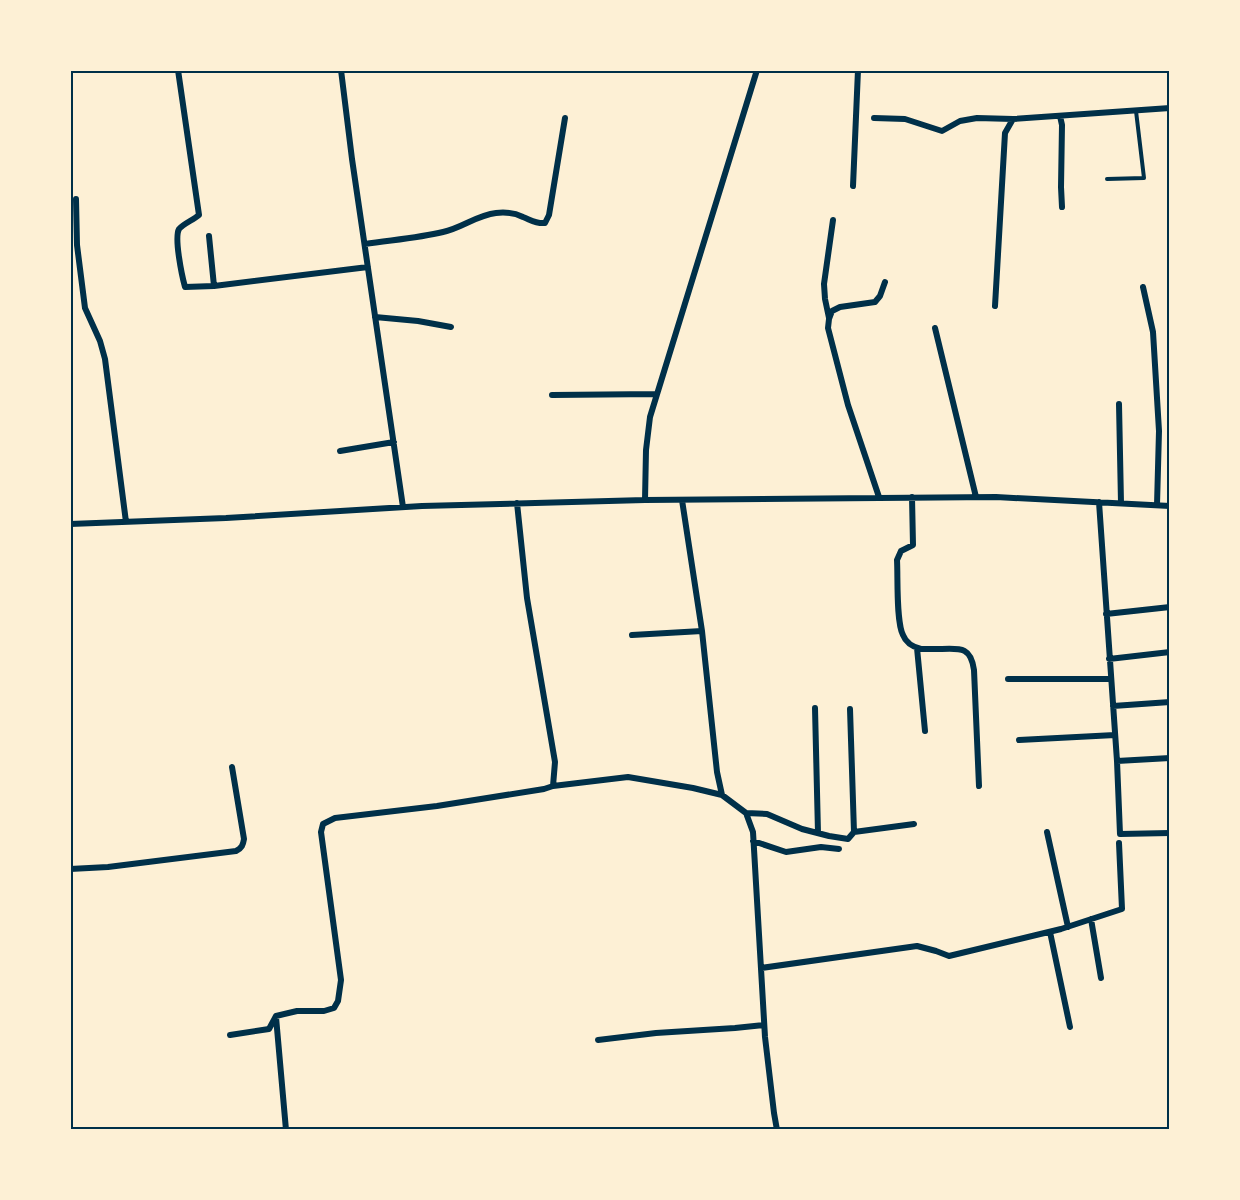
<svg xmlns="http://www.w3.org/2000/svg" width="1240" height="1200" font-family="Ubuntu,sans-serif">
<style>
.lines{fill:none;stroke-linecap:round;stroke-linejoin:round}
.service{stroke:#003049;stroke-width:4}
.minor{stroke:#003049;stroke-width:6}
.neatline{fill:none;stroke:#003049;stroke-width:2}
</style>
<rect width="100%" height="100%" fill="#fdf0d5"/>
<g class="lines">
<!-- service -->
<path class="service" d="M1107 179 1144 178 1136 111"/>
<!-- minor -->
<path class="minor" d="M178 70 199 215C193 220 183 224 179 229 174 238 182 276 185 287L214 286 368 267
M341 70 352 159 403 507
M1060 116 1062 125 1061 187 1062 207
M874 118 905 119 942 131 960 121 977 118 1013 119
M853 186 858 70
M76 199 77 245 85 308 100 341 105 359 126 522
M209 236 214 286
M365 244C391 240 418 238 443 232 462 228 477 215 496 213 505 212 515 213 523 217 531 220 536 224 545 223L549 215 565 118
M1143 287 1153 332 1159 431 1157 505
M995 306 1005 133 1013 119 1170 108
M375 317 418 321 451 327
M829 318 825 299 824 284 833 220
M935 328 976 497
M552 395 657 394
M1119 404 1121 503
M340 451 394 442
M879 497 848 405 828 328 829 319 832 311 840 307 875 302 880 296 885 282
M912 497 913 545 901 551 897 560C898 577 896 622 903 635 906 643 913 647 921 649 928 649 935 649 942 649 962 648 971 648 974 670L979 786
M645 500 646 450 650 417 757 70
M682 500 702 631 717 772 722 795 746 813 753 832 765 1037 774 1113 777 1130
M1099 502 1117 761 1120 834 1170 833
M517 503 527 598 555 762 553 786
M70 524 226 518 422 506 645 500 996 497 1170 506
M1106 614 1170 607
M632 635 702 631
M917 648 925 731
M1109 659 1170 652
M1008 679H1111
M1113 706 1170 702
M815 708 818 833
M850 709 854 832
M1019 740 1115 735
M1117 761 1170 758
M746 813 767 814 802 829 829 836 848 839 854 832 914 824
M1047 832 1068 927
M753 841 786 852 821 847 839 849
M70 869 108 867 236 851C242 848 243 845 244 839L232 767
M1091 919 1101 978
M1050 932 1070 1027
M761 968 917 946 936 951 949 956 1061 929 1122 909 1119 843
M276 1017 286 1130
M230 1035 269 1029 276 1016 297 1011H324L334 1008 338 1001 341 980 321 832 323 824 335 818 437 806 544 789 553 786 628 777 693 788 722 795
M598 1040 656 1033 735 1028 764 1025"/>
</g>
<!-- border -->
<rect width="1240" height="1200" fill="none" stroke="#fdf0d5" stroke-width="144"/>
<rect x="72" y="72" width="1096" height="1056" class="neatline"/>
</svg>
